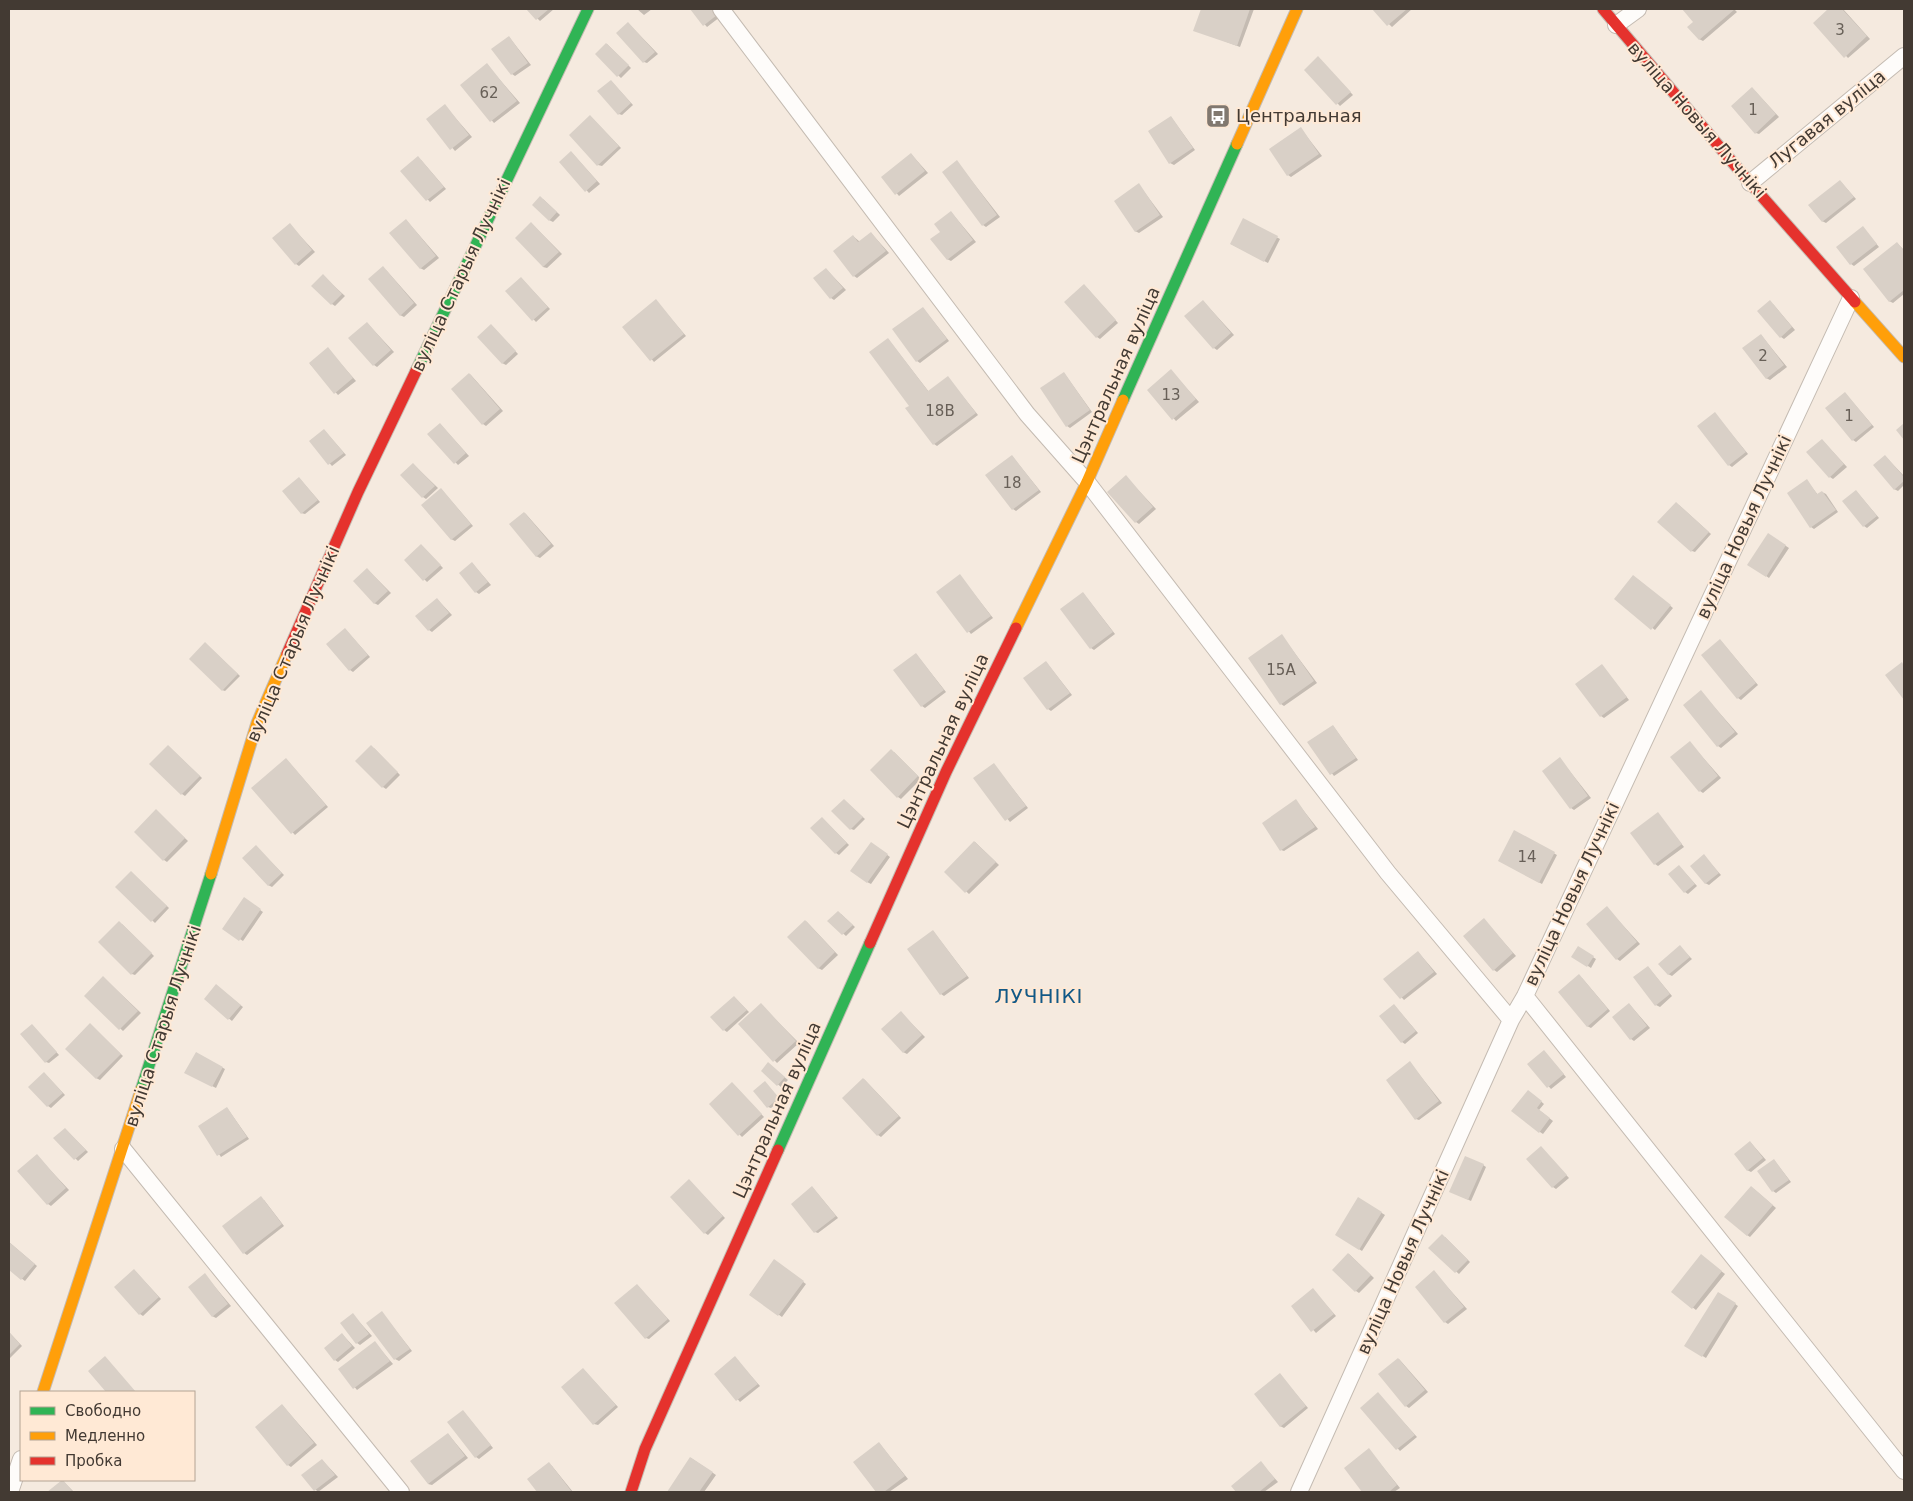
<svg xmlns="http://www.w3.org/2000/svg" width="1913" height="1501" font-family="'DejaVu Sans',sans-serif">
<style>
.shadow{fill:#0003}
.building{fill:#d9d0c7}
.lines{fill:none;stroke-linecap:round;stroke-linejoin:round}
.street-casing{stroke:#c4bbb2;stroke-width:18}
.fast-casing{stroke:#c4bbb2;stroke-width:13}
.slow-casing{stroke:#c4bbb2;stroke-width:13}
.jam-casing{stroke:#c4bbb2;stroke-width:13}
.street{stroke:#fefcfa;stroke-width:16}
.fast{stroke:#30b455;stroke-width:11}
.slow{stroke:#ff9f0a;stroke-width:11}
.jam{stroke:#e5322d;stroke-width:11}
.labels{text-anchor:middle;stroke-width:4;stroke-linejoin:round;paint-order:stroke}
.number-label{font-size:15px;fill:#686058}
.poi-label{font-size:18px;fill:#433a33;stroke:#ffe9d5;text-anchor:start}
.street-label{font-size:18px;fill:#433a33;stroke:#ffe9d5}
.quarter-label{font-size:20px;letter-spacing:1px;fill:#125987;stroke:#ffe9d5}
</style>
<rect width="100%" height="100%" fill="#f5eadf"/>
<!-- shadow -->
<path class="shadow" d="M528 9H554L540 21Z
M637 9H652L644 15Z
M691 9H713L720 17 707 27Z
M1203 9H1254L1240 47 1195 30Z
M1373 9H1412L1392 27Z
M1684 9H1734L1737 12 1703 41 1699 39 1695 22Z
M1830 9H1843L1870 39 1848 58 1815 23Z
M628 23 658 54 647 63 644 62Z
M509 37 531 65 515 76 512 74Z
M607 44 631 68 621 78 596 54Z
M1318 58 1353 95 1340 106 1306 70Z
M487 65 520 103 494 123 462 85Z
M611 81 633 105 622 115 619 114Z
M1755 91 1779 117 1759 134 1756 133Z
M445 106 472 137 455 151 428 119Z
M590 116 621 148 602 166 598 165Z
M1171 117 1195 150 1174 165 1170 163Z
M1301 129 1322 156 1291 177 1288 175Z
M572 153 600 184 589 193 561 162Z
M911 154 928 173 899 196 883 177Z
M421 160 446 189 430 202 402 171Z
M957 162 1000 217 986 227 983 225Z
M1840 181 1856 199 1826 223 1822 221Z
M1139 185 1163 217 1139 233 1135 231Z
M543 199 560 215 553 222 549 220Z
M951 212 976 242 951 261 947 259 942 232Z
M406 220 439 258 424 270 420 268Z
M1244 220 1280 239 1268 263 1231 244Z
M532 224 562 254 547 268 543 267Z
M290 225 315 252 299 266 296 264Z
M1863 228 1879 247 1854 266 1851 264Z
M871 233 889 253 857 278 854 276 853 236 860 242Z
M1897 243 1904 250V294L1893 303 1889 301Z
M826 269 846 290 834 300 831 298Z
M386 270 417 305 404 317 400 315Z
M323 276 345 296 335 306 332 304Z
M521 278 550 309 536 322 507 291Z
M1087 288 1118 323 1100 339 1097 337Z
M656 301 686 336 654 362 624 327Z
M1203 301 1234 335 1217 350 1214 348Z
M1773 304 1795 330 1784 339 1781 337Z
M923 308 949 341 920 363 917 361Z
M367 323 394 352 377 367 374 365Z
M492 326 518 354 506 365 502 363Z
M1761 335 1787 367 1770 380 1766 378Z
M888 339 929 392 948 378 978 415 937 446 934 444 907 409 911 406Z
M328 349 356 381 338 395 310 364Z
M1171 371 1199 402 1176 421 1148 390Z
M1064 373 1092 412 1070 428 1067 426Z
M470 374 503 411 486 426 483 424Z
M1845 393 1874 427 1856 442 1853 440Z
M1715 414 1748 454 1732 467 1729 465Z
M440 424 469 456 458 465 429 434Z
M324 430 346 455 332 466 310 441Z
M1822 440 1847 467 1833 479 1830 477Z
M1012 456 1041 492 1016 511 1013 509Z
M1885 456 1904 476V485L1898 491 1894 489Z
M413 464 438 488 426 499 423 497Z
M1126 477 1156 509 1139 524 1136 522Z
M299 478 320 502 305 514 301 513Z
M1807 481 1818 495 1822 492 1826 494 1838 512 1814 529 1811 527Z
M441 489 473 526 455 541 451 539Z
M1856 491 1879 518 1867 528 1864 526Z
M1679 505 1711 534 1695 552 1692 551Z
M525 513 554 546 540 558 536 556Z
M1769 535 1789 548 1769 578 1749 564Z
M421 545 443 568 427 582 405 560Z
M472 563 491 585 479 594 476 592Z
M367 569 391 593 378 605 374 603Z
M960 576 993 618 971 634 938 592Z
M1636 578 1673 608 1655 630 1615 599Z
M1083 593 1115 634 1094 650 1091 648Z
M437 599 452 615 432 632 429 630Z
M345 629 370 657 353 672 350 670Z
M1282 636 1317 683 1284 706 1281 704Z
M1721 641 1758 685 1741 700 1738 698Z
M205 643 240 676 225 691 222 690Z
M916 654 946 692 925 708 922 706Z
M1046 662 1072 695 1051 711 1048 709Z
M1602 666 1629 700 1604 718 1601 716Z
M1701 692 1738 734 1721 748 1718 746Z
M1333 726 1358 760 1334 776 1309 743Z
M1690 743 1721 778 1703 793 1700 791Z
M168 746 202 778 185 796 182 794Z
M374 748 400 775 386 789 383 787Z
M894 752 921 779 901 799 898 797Z
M286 759 328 807 295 835 253 788Z
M1560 759 1591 798 1574 810 1571 808Z
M994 765 1028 808 1010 822 975 779Z
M844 800 865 819 854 830 851 829Z
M1296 801 1318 829 1284 851 1281 850Z
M159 813 188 841 167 862 164 860Z
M1658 814 1684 847 1658 866 1655 864Z
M822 818 849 845 839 855 836 853Z
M1515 832 1557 855 1542 884 1500 861Z
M975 842 999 865 969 894 945 872Z
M875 846 890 857 871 884 867 882Z
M256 847 284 875 272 887 268 885Z
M1704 856 1721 875 1709 885 1705 883Z
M1679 866 1697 886 1688 894 1685 892Z
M131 872 169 908 155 923 117 887Z
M244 899 263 912 243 941 224 929Z
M1607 908 1640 944 1620 961 1617 959Z
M841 914 855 927 846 936 829 921Z
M1484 920 1516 956 1497 972 1494 970Z
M806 921 838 955 822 970 818 968Z
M122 924 154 956 135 975 132 974Z
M933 931 969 978 944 996 941 994Z
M1680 947 1692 959 1672 976 1668 974Z
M1578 948 1596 959 1591 968 1573 956Z
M1418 952 1437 974 1404 1000 1385 979Z
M1648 967 1672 996 1660 1007 1656 1005Z
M104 978 141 1013 123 1031 86 996Z
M1582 978 1610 1011 1591 1028 1587 1026Z
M219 988 243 1007 232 1021 205 999Z
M734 997 749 1012 727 1032 724 1030Z
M761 1005 799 1043 777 1063 740 1024Z
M1394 1005 1418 1033 1405 1044 1402 1042Z
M1630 1005 1650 1028 1634 1041 1631 1039Z
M901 1013 925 1037 907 1054 903 1052Z
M32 1025 59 1055 49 1063 46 1062Z
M93 1027 123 1056 100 1080 96 1078Z
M1544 1051 1566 1077 1551 1089 1529 1064Z
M196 1054 225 1069 216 1088 186 1073Z
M1410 1063 1442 1103 1419 1120 1416 1119Z
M771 1066 788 1080 781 1087 762 1071Z
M47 1076 65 1095 51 1108 48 1106Z
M864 1079 901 1118 881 1137 878 1135Z
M765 1083 781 1100 771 1108 768 1107Z
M735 1086 764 1117 742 1137 710 1104Z
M1531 1093 1544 1104 1539 1110 1553 1121 1543 1134 1540 1132Z
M227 1108 249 1139 221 1157 200 1126Z
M65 1129 88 1152 78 1161 55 1138Z
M1751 1143 1766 1160 1751 1172 1747 1170Z
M1541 1148 1569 1178 1556 1189 1553 1187Z
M37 1156 69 1190 51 1206 48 1204Z
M1774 1160 1791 1182 1776 1193 1773 1191Z
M1483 1165 1486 1167 1471 1201 1454 1193Z
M689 1181 725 1218 708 1235 705 1233Z
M813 1188 838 1218 818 1233 815 1232Z
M1754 1189 1776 1208 1750 1237 1747 1235Z
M1359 1199 1385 1215 1362 1251 1337 1235Z
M264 1200 284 1226 247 1255 244 1253Z
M1445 1237 1470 1262 1459 1274 1430 1248Z
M9 1242 37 1266 25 1281 9 1269Z
M1349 1254 1374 1278 1359 1293 1356 1291Z
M1704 1258 1725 1274 1696 1310 1673 1292Z
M777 1263 806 1284 782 1317 750 1294Z
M134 1270 161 1299 143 1316 140 1314Z
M1434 1272 1467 1309 1448 1324 1445 1322Z
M205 1275 231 1306 216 1318 212 1316Z
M637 1285 670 1321 649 1339 646 1338Z
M1313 1290 1336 1316 1316 1333 1292 1306Z
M1719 1293 1738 1306 1706 1358 1686 1346Z
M382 1313 412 1351 399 1361 395 1359Z
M353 1315 372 1336 360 1345 357 1343Z
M9 1332 22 1346 9 1359Z
M342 1334 355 1348 338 1362 335 1360Z
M375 1343 393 1364 357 1390 340 1369Z
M735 1358 760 1386 740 1402 716 1374Z
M1399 1359 1428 1392 1409 1408 1406 1406Z
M583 1369 618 1407 598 1425 594 1424Z
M1280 1375 1308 1408 1284 1428 1280 1426Z
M1378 1394 1417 1437 1400 1451 1362 1408Z
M282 1405 317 1445 291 1467 288 1465Z
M463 1411 493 1448 479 1459 476 1457Z
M448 1434 468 1458 432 1485 428 1484Z
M879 1443 908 1479 889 1492H877L855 1462Z
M1369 1450 1400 1488 1394 1492H1364L1345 1468Z
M691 1458 716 1475 704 1492H668Z
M322 1460 338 1477 318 1492 303 1476Z
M1261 1463 1278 1482 1264 1492H1238L1233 1486Z
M549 1464 552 1466 573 1492H538L528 1479Z
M63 1481 74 1492H50V1491Z"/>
<!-- building -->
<path class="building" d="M526 9H549L536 20Z
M690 9H712L717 15 703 26Z
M1201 9H1250L1237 46 1193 31Z
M1372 9H1407L1387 26Z
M1682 9H1735L1699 40 1687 27 1693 22Z
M1828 9H1842L1867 36 1844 58 1813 23Z
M628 22 655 52 643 63 616 33Z
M509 36 528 63 511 75 491 49Z
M606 43 629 65 617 77 595 54Z
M1318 56 1351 92 1336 105 1304 70Z
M487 63 517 101 490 122 460 85Z
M611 80 631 103 618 115 597 91Z
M1752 87 1776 114 1755 134 1731 106Z
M445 104 469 135 450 150 426 119Z
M590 115 619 146 597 166 569 135Z
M1171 116 1193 148 1169 164 1148 131Z
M1301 127 1319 154 1287 176 1269 149Z
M571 151 597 181 585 192 559 162Z
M911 153 925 171 895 195 881 177Z
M418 156 444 187 426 201 400 171Z
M957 160 997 215 982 226 942 172Z
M1840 180 1854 197 1822 222 1808 205Z
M1139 183 1160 215 1135 232 1114 201Z
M540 196 557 212 549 221 532 205Z
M951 211 973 240 947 260 930 239 940 232 934 224Z
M1243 218 1278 236 1264 262 1230 244Z
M406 219 436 256 420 269 389 233Z
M531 222 559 252 543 267 515 238Z
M290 223 312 250 295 265 272 238Z
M1863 226 1877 244 1850 265 1836 247Z
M871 232 886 251 853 277 833 251 853 235 858 242Z
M1897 242 1904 251V290L1889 302 1863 269Z
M383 266 414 303 400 316 368 279Z
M826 268 843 288 830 299 813 278Z
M323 274 342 294 331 305 311 286Z
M521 277 548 307 532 321 505 291Z
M1084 284 1116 320 1096 338 1064 302Z
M656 299 684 334 650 361 622 327Z
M1203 300 1231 333 1213 349 1184 316Z
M1770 300 1792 327 1780 338 1757 311Z
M923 307 947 339 916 362 892 329Z
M367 322 391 350 373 366 348 338Z
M491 324 516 351 502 364 477 337Z
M1761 334 1784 365 1766 379 1742 348Z
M888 338 928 391 948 376 976 413 933 445 905 408 909 406 869 352Z
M328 347 353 378 334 394 309 363Z
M1171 369 1196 399 1172 420 1147 390Z
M1064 372 1090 410 1066 427 1040 388Z
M469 373 500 409 482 425 451 389Z
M1845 392 1872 425 1852 441 1825 408Z
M1715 412 1746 452 1728 466 1697 426Z
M440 423 466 453 454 464 427 434Z
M1904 423V440L1896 430Z
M324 429 344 453 328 465 309 441Z
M1822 439 1844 464 1829 478 1806 452Z
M1012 455 1039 490 1012 510 985 475Z
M1885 455 1904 477V481L1894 490 1873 465Z
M413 463 435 486 422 498 400 475Z
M1126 475 1153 507 1135 523 1107 492Z
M299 477 318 500 301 514 282 491Z
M1807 479 1817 494 1822 491 1836 510 1810 528 1787 493Z
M441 488 471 524 451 540 421 505Z
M1856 490 1877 516 1863 527 1842 501Z
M1676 502 1709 532 1691 552 1657 522Z
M524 512 551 544 536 557 509 524Z
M1768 533 1786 545 1766 577 1747 565Z
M421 544 441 565 423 581 404 560Z
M472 562 488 582 475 593 459 573Z
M367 568 388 591 374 604 353 581Z
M960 574 991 616 967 633 936 592Z
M1633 575 1671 605 1651 630 1614 599Z
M1083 592 1113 632 1090 649 1060 609Z
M437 598 449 613 428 631 415 616Z
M345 628 368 655 349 671 326 644Z
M1282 634 1314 681 1280 705 1248 658Z
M1720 639 1756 683 1737 699 1701 655Z
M205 642 238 674 222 691 189 659Z
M916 653 944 690 921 707 893 670Z
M1046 661 1070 693 1047 710 1023 678Z
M1902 662 1904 666V700L1885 675Z
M1602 664 1627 697 1600 717 1575 684Z
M1701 690 1735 732 1717 747 1683 705Z
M1333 725 1356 758 1330 775 1307 742Z
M1690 741 1718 776 1699 792 1670 757Z
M168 745 200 776 181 795 149 764Z
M371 745 398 772 382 788 355 761Z
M891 749 918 776 897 798 870 770Z
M1560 757 1588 796 1570 809 1542 771Z
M286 758 326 805 291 834 251 788Z
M994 763 1026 806 1005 821 973 778Z
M844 799 863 817 850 830 831 811Z
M1296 799 1315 827 1280 851 1262 823Z
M156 809 185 838 163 861 134 832Z
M1658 812 1682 844 1654 865 1630 833Z
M822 817 847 843 835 854 810 828Z
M1514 830 1555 852 1539 883 1498 861Z
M974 841 996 862 965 893 944 872Z
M871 842 888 854 867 883 850 871Z
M256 845 282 873 268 886 242 858Z
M1704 854 1719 873 1705 884 1690 866Z
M1679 865 1695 884 1684 893 1668 874Z
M131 871 167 906 151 922 115 887Z
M244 897 261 909 239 941 222 929Z
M1607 906 1637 942 1616 960 1586 924Z
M838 911 853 925 842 935 827 921Z
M1484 918 1513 953 1493 971 1463 936Z
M805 920 835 952 818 969 787 937Z
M119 921 152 953 131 975 98 942Z
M933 930 967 976 940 995 907 949Z
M1680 945 1690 957 1668 975 1658 964Z
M1578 946 1594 956 1587 967 1571 957Z
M1418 951 1434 972 1400 999 1383 979Z
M1648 966 1670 994 1655 1006 1633 977Z
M1579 974 1608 1009 1587 1027 1558 992Z
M103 976 138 1011 119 1030 84 996Z
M216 984 241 1005 228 1020 204 999Z
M734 996 747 1010 723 1031 710 1017Z
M761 1003 796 1041 773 1062 738 1024Z
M1629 1003 1647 1026 1630 1040 1612 1017Z
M1394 1004 1416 1031 1401 1043 1379 1016Z
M901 1011 922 1035 903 1053 881 1029Z
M90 1023 121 1054 96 1079 65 1049Z
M32 1024 57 1052 45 1063 20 1034Z
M1544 1050 1564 1074 1547 1088 1527 1064Z
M196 1052 223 1067 212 1087 184 1073Z
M1410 1061 1439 1101 1415 1120 1386 1080Z
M768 1062 785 1077 777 1086 761 1071Z
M44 1072 63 1093 47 1107 28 1087Z
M863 1078 899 1116 877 1136 842 1098Z
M765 1081 779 1098 767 1108 753 1091Z
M732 1082 762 1114 738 1136 709 1104Z
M1528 1090 1542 1101 1537 1108 1550 1118 1539 1133 1511 1111Z
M227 1107 247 1137 217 1156 198 1126Z
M65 1128 86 1150 74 1160 53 1138Z
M1750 1141 1763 1158 1747 1171 1734 1154Z
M1541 1146 1567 1175 1552 1188 1526 1159Z
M37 1154 66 1188 47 1205 17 1171Z
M1465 1156 1484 1164 1468 1200 1449 1192Z
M1774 1159 1789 1180 1772 1192 1757 1171Z
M689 1179 723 1216 704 1234 670 1197Z
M812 1186 836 1216 814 1233 791 1204Z
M1751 1186 1773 1205 1747 1236 1724 1217Z
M261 1196 282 1224 243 1254 222 1226Z
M1358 1197 1382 1212 1359 1250 1335 1235Z
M1442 1234 1468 1260 1455 1273 1428 1248Z
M9 1242 35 1264 21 1280 9 1270Z
M1348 1253 1371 1275 1355 1292 1332 1270Z
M1701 1254 1722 1271 1692 1309 1671 1292Z
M774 1259 804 1281 778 1316 749 1295Z
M134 1269 159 1297 139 1315 114 1287Z
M1434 1270 1464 1307 1444 1323 1415 1287Z
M205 1273 228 1304 212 1317 188 1287Z
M637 1284 668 1319 645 1339 614 1303Z
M1313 1288 1334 1314 1311 1332 1291 1306Z
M1718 1292 1736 1303 1702 1357 1684 1346Z
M382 1311 410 1349 394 1360 366 1323Z
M353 1313 369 1334 356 1344 340 1323Z
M9 1332 20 1344 9 1355Z
M342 1333 352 1346 334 1361 324 1348Z
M375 1341 390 1361 353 1389 338 1369Z
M105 1356 136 1392H106L88 1371Z
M735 1356 758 1384 736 1401 714 1374Z
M1398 1358 1425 1390 1405 1407 1378 1374Z
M583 1368 616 1405 593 1425 561 1387Z
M1280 1373 1306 1406 1280 1427 1254 1394Z
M1378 1392 1415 1435 1396 1450 1360 1408Z
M282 1404 314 1443 287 1466 255 1427Z
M463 1410 491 1445 475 1458 447 1422Z
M448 1433 465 1456 428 1484 410 1461Z
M879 1442 905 1476 884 1492H876L853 1462Z
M1369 1448 1397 1485 1389 1492H1362L1344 1468Z
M690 1457 713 1472 699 1492H667Z
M322 1459 335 1475 314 1491 301 1475Z
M1261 1461 1275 1479 1259 1492H1236L1231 1486Z
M549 1462 572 1492H537L527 1479Z
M63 1480 73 1492H47L62 1480Z"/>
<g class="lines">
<defs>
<path id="street" d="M721 9 1027 414 1087 482 1388 873 1511 1020
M1616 25 1638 9
M1750 183 1904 56
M1525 996 1904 1471
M123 1149 401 1492
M10 1492 21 1459
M1299 1492 1511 1020 1525 996 1851 298"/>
<path id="fast" d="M416 371 588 9
M1123 400 1237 144
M141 1090 211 874
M778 1150 870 943"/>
<path id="slow" d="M1237 144 1297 9
M1855 302 1904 357
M1016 628 1087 482 1123 400
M211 874 257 723 287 654
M43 1392 141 1090"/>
<path id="jam" d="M1603 9 1750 183 1855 302
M287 654 358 492 416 371
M870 943 946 772 1016 628
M631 1492 645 1449 778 1150"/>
</defs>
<!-- street casing -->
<use href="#street" class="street-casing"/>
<!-- fast casing -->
<use href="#fast" class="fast-casing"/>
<!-- slow casing -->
<use href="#slow" class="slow-casing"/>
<!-- jam casing -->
<use href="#jam" class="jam-casing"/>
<!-- street -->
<use href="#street" class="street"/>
<!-- fast -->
<use href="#fast" class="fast"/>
<!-- slow -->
<use href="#slow" class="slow"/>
<!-- jam -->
<use href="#jam" class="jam"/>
</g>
<!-- icons -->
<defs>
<symbol id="bus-square" viewBox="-11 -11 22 22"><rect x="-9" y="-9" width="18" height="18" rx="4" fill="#81786f" stroke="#ffe9d5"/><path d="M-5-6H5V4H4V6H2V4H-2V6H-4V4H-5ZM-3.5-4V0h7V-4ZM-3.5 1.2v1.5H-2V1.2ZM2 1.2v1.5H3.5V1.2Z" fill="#fff"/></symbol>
</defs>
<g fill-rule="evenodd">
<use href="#bus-square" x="1204" y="102" width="28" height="28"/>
</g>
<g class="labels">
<!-- number labels -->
<g class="number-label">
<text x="1840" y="35">3</text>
<text x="489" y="98">62</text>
<text x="1753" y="115">1</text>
<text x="1763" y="361">2</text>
<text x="1171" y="400">13</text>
<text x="940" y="416">18В</text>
<text x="1849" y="421">1</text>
<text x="1012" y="488">18</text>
<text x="1281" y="675">15А</text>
<text x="1527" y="862">14</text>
</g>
<!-- poi labels -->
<g class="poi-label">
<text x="1236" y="122">Центральная</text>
</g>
<!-- street labels -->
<g class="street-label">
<text transform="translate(1827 119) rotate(-39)" y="6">Лугавая вуліца</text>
<text transform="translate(1697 120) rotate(49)" y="6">вуліца Новыя Лучнікі</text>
<text transform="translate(461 275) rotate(-65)" y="6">вуліца Старыя Лучнікі</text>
<text transform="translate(1116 375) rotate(-66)" y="6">Цэнтральная вуліца</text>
<text transform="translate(1744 527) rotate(-65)" y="6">вуліца Новыя Лучнікі</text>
<text transform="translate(293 644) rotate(-67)" y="6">вуліца Старыя Лучнікі</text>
<text transform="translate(943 741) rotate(-65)" y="6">Цэнтральная вуліца</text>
<text transform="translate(1572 894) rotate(-65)" y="6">вуліца Новыя Лучнікі</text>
<text transform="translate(163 1026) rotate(-72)" y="6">вуліца Старыя Лучнікі</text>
<text transform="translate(777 1110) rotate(-66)" y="6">Цэнтральная вуліца</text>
<text transform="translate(1403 1262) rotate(-66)" y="6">вуліца Новыя Лучнікі</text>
</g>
<!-- quarter labels -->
<g class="quarter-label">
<text x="1039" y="1003">ЛУЧНІКІ</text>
</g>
</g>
<!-- border -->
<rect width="1913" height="1501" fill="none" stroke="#433a33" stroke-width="20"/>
<!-- legend -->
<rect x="20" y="1391" width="175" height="90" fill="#ffe9d5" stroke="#b4a394"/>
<rect x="30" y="1407" width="25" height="8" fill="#30b455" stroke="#b4a394"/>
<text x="65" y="1416" font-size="15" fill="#433a33">Свободно</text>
<rect x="30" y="1432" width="25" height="8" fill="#ff9f0a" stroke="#b4a394"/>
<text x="65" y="1441" font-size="15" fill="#433a33">Медленно</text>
<rect x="30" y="1457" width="25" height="8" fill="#e5322d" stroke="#b4a394"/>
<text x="65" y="1466" font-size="15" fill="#433a33">Пробка</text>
</svg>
